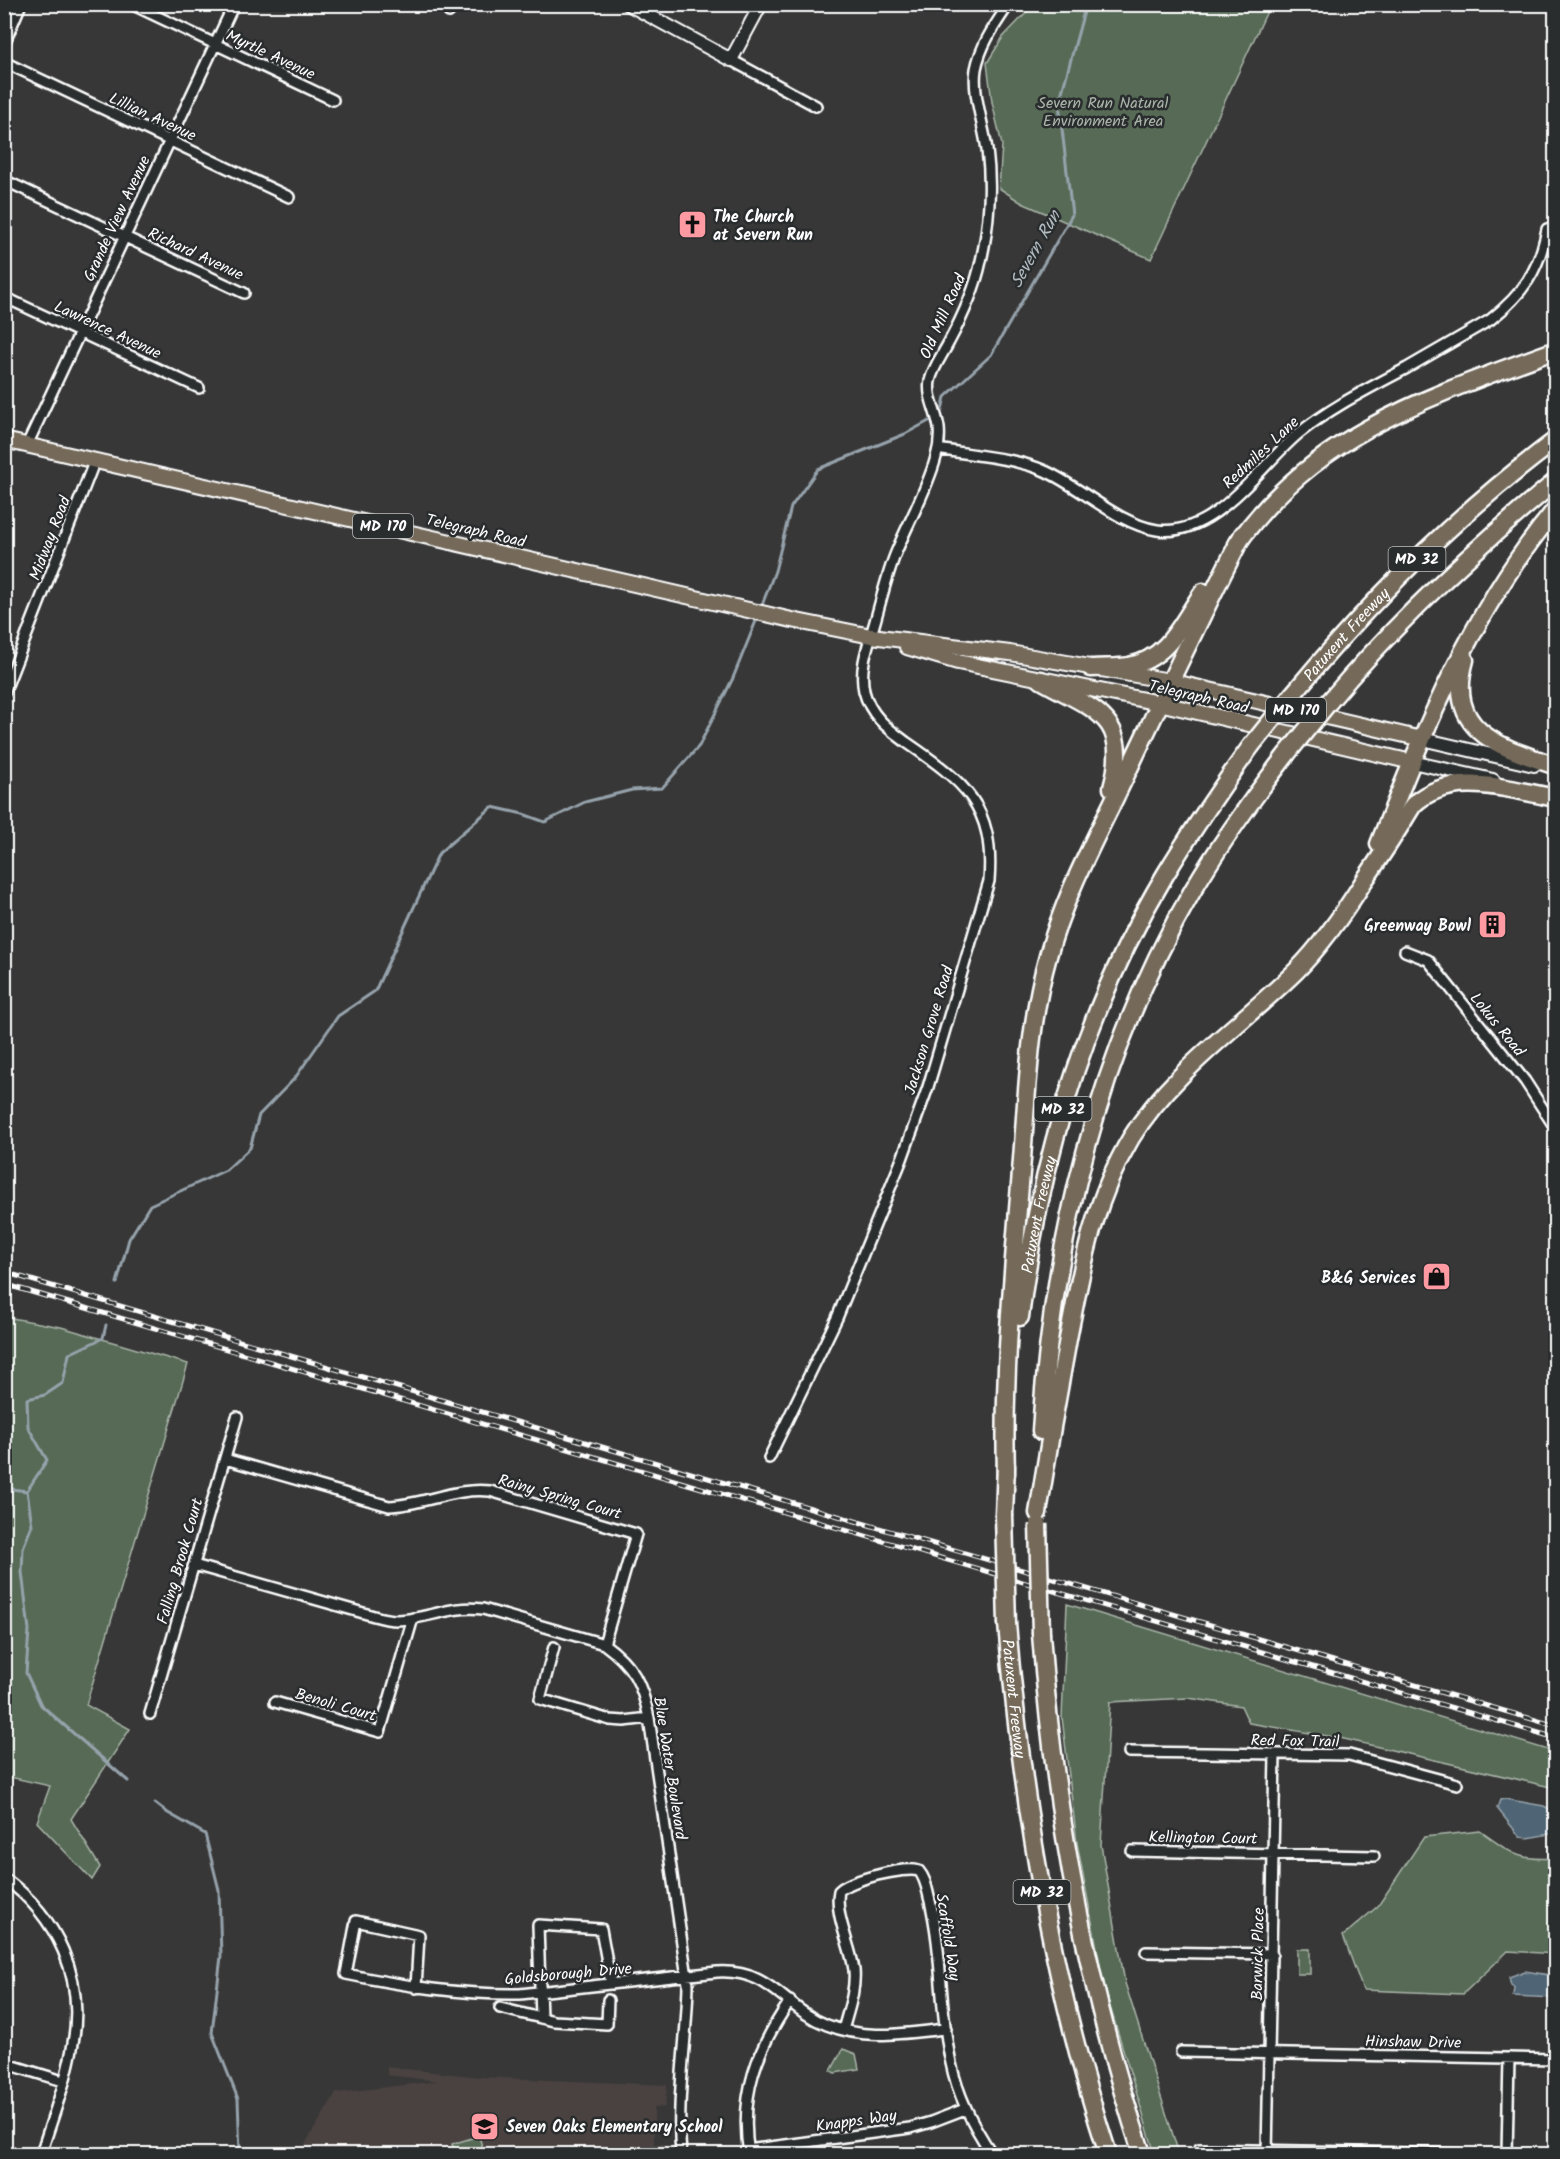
<svg xmlns="http://www.w3.org/2000/svg" width="1560" height="2159" font-family="Kalam,sans-serif">
<style>
.built{fill:#494341}
.green{fill:#566b56;stroke:#aab5aa;stroke-width:1.5}
.water{fill:#506574;stroke:#96a3ac;stroke-width:1.5}
.lines{fill:none;stroke-linecap:round;stroke-linejoin:round}
.stream{stroke:#96a3ac;stroke-width:3}
.street-casing{stroke:#fff;stroke-width:14}
.secondary-casing{stroke:#fff;stroke-width:16}
.primary-casing{stroke:#fff;stroke-width:18}
.highway-casing{stroke:#fff;stroke-width:21}
.street{stroke:#2a2d2e;stroke-width:9}
.secondary{stroke:#2a2d2e;stroke-width:12}
.primary{stroke:#746a5a;stroke-width:14}
.highway{stroke:#746a5a;stroke-width:16}
.rail-casing{stroke:#fff;stroke-width:5}
.rail{stroke:#2a2d2e;stroke-width:3;stroke-dasharray:9;stroke-linecap:butt}
.highway-bridge-casing{stroke:#fff;stroke-width:21;stroke-linecap:butt}
.highway-bridge{stroke:#746a5a;stroke-width:16}
.labels{text-anchor:middle;stroke-width:5;stroke-linejoin:round;paint-order:stroke}
.shield{fill:#2a2d2e;stroke:#bfc0c0;stroke-width:1.5}
.shield-label{font-size:15px;font-weight:bold;fill:#fff}
.street-label{font-size:16px;fill:#fff;stroke:#2a2d2e}
.park-label{font-size:16px;fill:#aab5aa;stroke:#2a2d2e}
.poi-label{font-size:16px;font-weight:bold;fill:#fff;stroke:#2a2d2e;text-anchor:start}
.water-label{font-size:18px;font-style:italic;fill:#b0bac0;stroke:#2a2d2e}
</style>
<rect width="100%" height="100%" fill="#383737"/>
<filter id="ink" filterUnits="userSpaceOnUse"><feTurbulence type="fractalNoise" baseFrequency=".0167" numOctaves="2"/><feDisplacementMap in="SourceGraphic" scale="12" xChannelSelector="R" yChannelSelector="G"/><feConvolveMatrix kernelMatrix="1 2 1 2 8 2 1 2 1" color-interpolation-filters="sRGB"/></filter>
<g filter="url(#ink)">
<!-- built -->
<path class="built" d="M387 2067 480 2077 667 2085 665 2107 654 2108V2144H665L667 2154H299L336 2093 438 2081 387 2075Z"/>
<!-- green -->
<path class="green" d="M1031 5H1270L1151 259 1022 203 999 188 1002 145 992 102 987 63 1003 37 1028 11Z
M6 1317 61 1327 188 1364 86 1705 130 1729 71 1819 100 1867 92 1880 37 1822 50 1786 5 1776Z
M1067 1604 1555 1752V1788L1340 1738 1249 1723 1241 1706 1188 1698 1110 1702 1101 1845 1125 1983 1179 2154H1155L1105 1990 1077 1843 1062 1717Z
M1480 1831C1511 1852 1515 1861 1555 1858V1954L1508 1951 1463 1994 1363 1990 1343 1936 1378 1906 1424 1837Z
M1297 1949H1310V1974H1297Z
M843 2049 856 2054 859 2069 835 2073 831 2071Z
M479 2136 484 2154H455L452 2144Z"/>
<!-- water -->
<path class="water" d="M1505 1799 1544 1806 1555 1812V1833L1528 1838 1520 1837 1497 1808 1500 1800Z
M1525 1971 1555 1976V1998L1513 1996 1514 1987 1511 1985 1509 1977Z"/>
<g class="lines">
<!-- stream -->
<path class="stream" d="M942 410 945 397 991 355 1072 215 1059 103 1086 4
M762 605 775 571 791 507 818 469 905 434 929 421
M117 1283 129 1239 150 1205 226 1170 250 1148 259 1115 295 1078 338 1016 375 991 439 853 492 807 523 814 545 822 585 802 632 790 662 788 699 746 733 678 756 621
M106 1325 103 1338 69 1354 63 1383 45 1395 27 1399 28 1427 47 1460 27 1491 32 1525 23 1548 22 1572 29 1630 26 1673 41 1705 128 1781
M4 1488 27 1491
M155 1803 168 1813 205 1834 219 1890 221 1956 212 2033 238 2099 240 2154"/>
<defs>
<path id="street" d="M131 4 333 100
M379 4 380 5
M449 12 453 4
M4 44 21 4
M731 60 816 106
M4 62 289 197
M4 180 244 293
M4 297 199 388
M27 445 234 4
M938 449C971 455 1016 458 1045 471 1081 487 1118 524 1157 530 1214 538 1259 467 1298 434 1331 407 1370 388 1407 368 1435 352 1462 336 1490 320 1523 294 1539 271 1547 229
M4 693 95 460
M1405 951 1428 960 1525 1081 1556 1129
M769 1458 837 1318 902 1159 928 1087 989 881C995 805 964 782 906 742 887 728 870 715 864 691 859 668 868 646 874 625 881 601 886 578 895 555 908 522 927 491 936 457 939 447 940 438 939 428 937 412 927 397 930 381 933 367 943 354 949 342 963 316 975 290 981 261 989 226 992 185 987 150 984 125 972 94 976 69 981 44 995 25 1009 4
M225 1459 389 1506C424 1505 455 1487 490 1491L636 1534 604 1644
M194 1565 374 1616C381 1618 390 1620 397 1620 429 1619 449 1605 483 1609L604 1644C633 1665 642 1683 649 1718L688 1984C687 2041 676 2098 681 2154
M554 1647 540 1699 610 1720 624 1721 649 1718
M275 1702 380 1732 413 1618
M150 1714 237 1417
M1129 1752 1349 1755 1457 1784
M1132 1851 1374 1856
M4 1878C58 1917 85 1978 73 2043 67 2081 52 2118 41 2154
M1146 1952 1272 1954
M416 1988 419 1935 356 1921 346 1974C404 1986 461 1995 520 1994L717 1972C772 1969 783 2008 827 2025 868 2041 904 2033 946 2029
M608 2000 607 2024 554 2021 541 2018 538 1925 601 1929 611 1984
M500 2008 541 2018
M843 2030C848 2011 856 1990 854 1970 851 1946 834 1914 839 1891 849 1880 905 1866 919 1871 926 1879 927 1890 930 1901 943 1954 939 2010 951 2063 958 2097 973 2126 992 2154
M1181 2052 1556 2059
M4 2063 63 2081
M1199 2149 1460 2154
M748 2150 910 2128 931 2122 965 2109
M749 2154C739 2095 757 2049 790 2001
M1267 2154 1275 1755
M1507 2154 1509 2058"/>
<path id="secondary" d="M628 4 731 60 761 4
M1422 739 1534 765
M1412 762 1493 780"/>
<path id="primary" d="M4 440 792 620 871 636 1010 653 1170 681 1422 739
M907 647 958 662 1159 703 1412 762"/>
<g id="highway">
<path d="M1237 544C1315 432 1434 395 1556 350"/>
<path d="M1465 660C1445 733 1501 747 1556 766"/>
<path d="M1091 668C1103 667 1117 668 1129 666 1169 658 1182 622 1203 592"/>
<path d="M1041 680C1093 710 1132 715 1112 788"/>
<path id="s1" d="M1293 694C1371 600 1458 513 1556 440"/>
<path d="M1329 702C1397 621 1474 549 1556 481"/>
<path d="M1379 844C1425 728 1474 606 1556 509"/>
<path id="s2" d="M1020 1317C1040 1162 1085 1009 1165 875 1192 830 1221 788 1251 746"/>
<path d="M1041 1431C1052 1243 1098 1053 1193 890 1221 842 1253 798 1286 755"/>
<path d="M1006 1474C1003 1373 1013 1273 1021 1172 1027 1100 1028 1026 1048 956 1065 893 1096 838 1124 779 1163 697 1201 615 1243 534"/>
<path d="M1038 1513C1047 1455 1057 1397 1068 1339 1082 1267 1093 1202 1131 1138 1171 1072 1242 1024 1296 971 1323 944 1344 913 1364 881 1381 856 1398 830 1413 805 1451 769 1510 790 1556 798"/>
<path d="M1004 1515 1006 1465"/>
<path id="s3" d="M1007 1624C1022 1804 1052 1983 1108 2154"/>
<path d="M1041 1634C1054 1810 1087 1986 1142 2154"/>
</g>
</defs>
<!-- street casing -->
<use href="#street" class="street-casing"/>
<!-- secondary casing -->
<use href="#secondary" class="secondary-casing"/>
<!-- primary casing -->
<use href="#primary" class="primary-casing"/>
<!-- highway casing -->
<use href="#highway" class="highway-casing"/>
<!-- street -->
<use href="#street" class="street"/>
<!-- secondary -->
<use href="#secondary" class="secondary"/>
<!-- primary -->
<use href="#primary" class="primary"/>
<!-- highway -->
<use href="#highway" class="highway"/>
<defs>
<path id="rail" d="M4 1272 1556 1726
M4 1284 1556 1738"/>
</defs>
<!-- rail casing -->
<use href="#rail" class="rail-casing"/>
<!-- rail -->
<use href="#rail" class="rail"/>
<defs>
<path id="highway-bridge" d="M1251 746 1293 694
M1286 755 1329 702
M1004 1515 1007 1624
M1038 1524 1041 1634"/>
</defs>
<!-- highway-bridge casing -->
<use href="#highway-bridge" class="highway-bridge-casing"/>
<!-- highway-bridge -->
<use href="#highway-bridge" class="highway-bridge"/>
</g>
</g>
<!-- icons -->
<defs>
<symbol id="church-square" viewBox="-11 -11 22 22"><rect x="-9" y="-9" width="18" height="18" rx="4" fill="#ff9aa2" stroke="#2a2d2e"/><path d="M-1.2-6h2.4v3.5h3.3v2.4h-3.3V6h-2.4V-.1h-3.3v-2.4h3.3Z" fill="#111"/></symbol>
<symbol id="building-square" viewBox="-11 -11 22 22"><rect x="-9" y="-9" width="18" height="18" rx="4" fill="#ff9aa2" stroke="#2a2d2e"/><path d="M-4-6H4V6H1V3H-1V6H-4ZM-2.5-4.3h1.7v1.8h-1.7ZM.8-4.3h1.7v1.8H.8ZM-2.5-1h1.7V.8h-1.7ZM.8-1h1.7V.8H.8Z" fill="#111"/></symbol>
<symbol id="shop-square" viewBox="-11 -11 22 22"><rect x="-9" y="-9" width="18" height="18" rx="4" fill="#ff9aa2" stroke="#2a2d2e"/><path d="M-5-2.5h2.3a2.7 3.5 0 0 1 5.4 0H5L5.5 6h-11ZM-1.5-2.5h3a1.5 2.3 0 0 0-3 0Z" fill="#111"/></symbol>
<symbol id="school-square" viewBox="-11 -11 22 22"><rect x="-9" y="-9" width="18" height="18" rx="4" fill="#ff9aa2" stroke="#2a2d2e"/><path d="M0-5L7-2L0 1L-7-2ZM-4 1L0 2.5L4 1V4Q0 6-4 4Z" fill="#111"/></symbol>
</defs>
<g fill-rule="evenodd">
<use href="#church-square" x="676" y="208" width="33" height="33"/>
<use href="#building-square" x="1476" y="908" width="33" height="33"/>
<use href="#shop-square" x="1420" y="1260" width="33" height="33"/>
<use href="#school-square" x="468" y="2110" width="33" height="33"/>
</g>
<g class="labels">
<!-- shield labels -->
<g class="shield">
<rect x="353" y="514" width="60" height="24" rx="4.5"/>
<rect x="1388.5" y="547" width="57" height="24" rx="4.5"/>
<rect x="1266" y="698" width="60" height="24" rx="4.5"/>
<rect x="1034.5" y="1097" width="57" height="24" rx="4.5"/>
<rect x="1013.5" y="1880" width="57" height="24" rx="4.5"/>
</g>
<g class="shield-label">
<text x="383" y="531">MD 170</text>
<text x="1417" y="564">MD 32</text>
<text x="1296" y="715">MD 170</text>
<text x="1063" y="1114">MD 32</text>
<text x="1042" y="1897">MD 32</text>
</g>
<!-- street labels -->
<g class="street-label">
<text transform="translate(271 54) rotate(25)" y="6">Myrtle Avenue</text>
<text transform="translate(153 116) rotate(25)" y="6">Lillian Avenue</text>
<text transform="translate(116 218) rotate(-65)" y="6">Grande View Avenue</text>
<text transform="translate(196 253) rotate(25)" y="6">Richard Avenue</text>
<text transform="translate(942 316) rotate(-66)" y="6">Old Mill Road</text>
<text transform="translate(108 329) rotate(25)" y="6">Lawrence Avenue</text>
<text transform="translate(1260 452) rotate(-43)" y="6">Redmiles Lane</text>
<text transform="translate(476 530) rotate(13)" y="6">Telegraph Road</text>
<text transform="translate(49 538) rotate(-69)" y="6">Midway Road</text>
<text dy="6" stroke="none"><textPath href="#s1" startOffset="80">Patuxent Freeway</textPath></text>
<text transform="translate(1199 696) rotate(13)" y="6">Telegraph Road</text>
<text transform="translate(1498 1024) rotate(51)" y="6">Lokus Road</text>
<text transform="translate(928 1030) rotate(-73)" y="6">Jackson Grove Road</text>
<text dy="6" stroke="none"><textPath href="#s2" startOffset="104">Patuxent Freeway</textPath></text>
<text transform="translate(560 1496) rotate(16)" y="6">Rainy Spring Court</text>
<text transform="translate(179 1561) rotate(-74)" y="6">Falling Brook Court</text>
<text dy="6" stroke="none"><textPath href="#s3" startOffset="75">Patuxent Freeway</textPath></text>
<text transform="translate(336 1704) rotate(16)" y="6">Benoli Court</text>
<text transform="translate(1295 1740) rotate(1)" y="6">Red Fox Trail</text>
<text transform="translate(671 1768) rotate(81)" y="6">Blue Water Boulevard</text>
<text transform="translate(1203 1837) rotate(1)" y="6">Kellington Court</text>
<text transform="translate(949 1937) rotate(81)" y="6">Scaffold Way</text>
<text transform="translate(1257 1954) rotate(-89)" y="6">Barwick Place</text>
<text transform="translate(568 1973) rotate(-5)" y="6">Goldsborough Drive</text>
<text transform="translate(1413 2041) rotate(1)" y="6">Hinshaw Drive</text>
<text transform="translate(856 2120) rotate(-8)" y="6">Knapps Way</text>
</g>
<!-- park labels -->
<g class="park-label">
<text x="1103" y="108">Severn Run Natural<tspan x="1103" dy="18">Environment Area</tspan></text>
</g>
<!-- poi labels -->
<g class="poi-label">
<text x="713" y="222">The Church<tspan x="713" dy="18">at Severn Run</tspan></text>
<text x="1471" y="931" text-anchor="end">Greenway Bowl</text>
<text x="1416" y="1283" text-anchor="end">B&amp;G Services</text>
<text x="506" y="2132">Seven Oaks Elementary School</text>
</g>
<!-- water labels -->
<g class="water-label">
<text transform="translate(1035 249) rotate(-61)" y="6">Severn Run</text>
</g>
</g>
<!-- margin -->
<rect width="1560" height="2159" fill="none" stroke="#2a2d2e" stroke-width="24"/>
<rect x="12" y="12" width="1536" height="2135" fill="none" stroke="#fff" stroke-width="2" filter="url(#ink)"/>
</svg>
